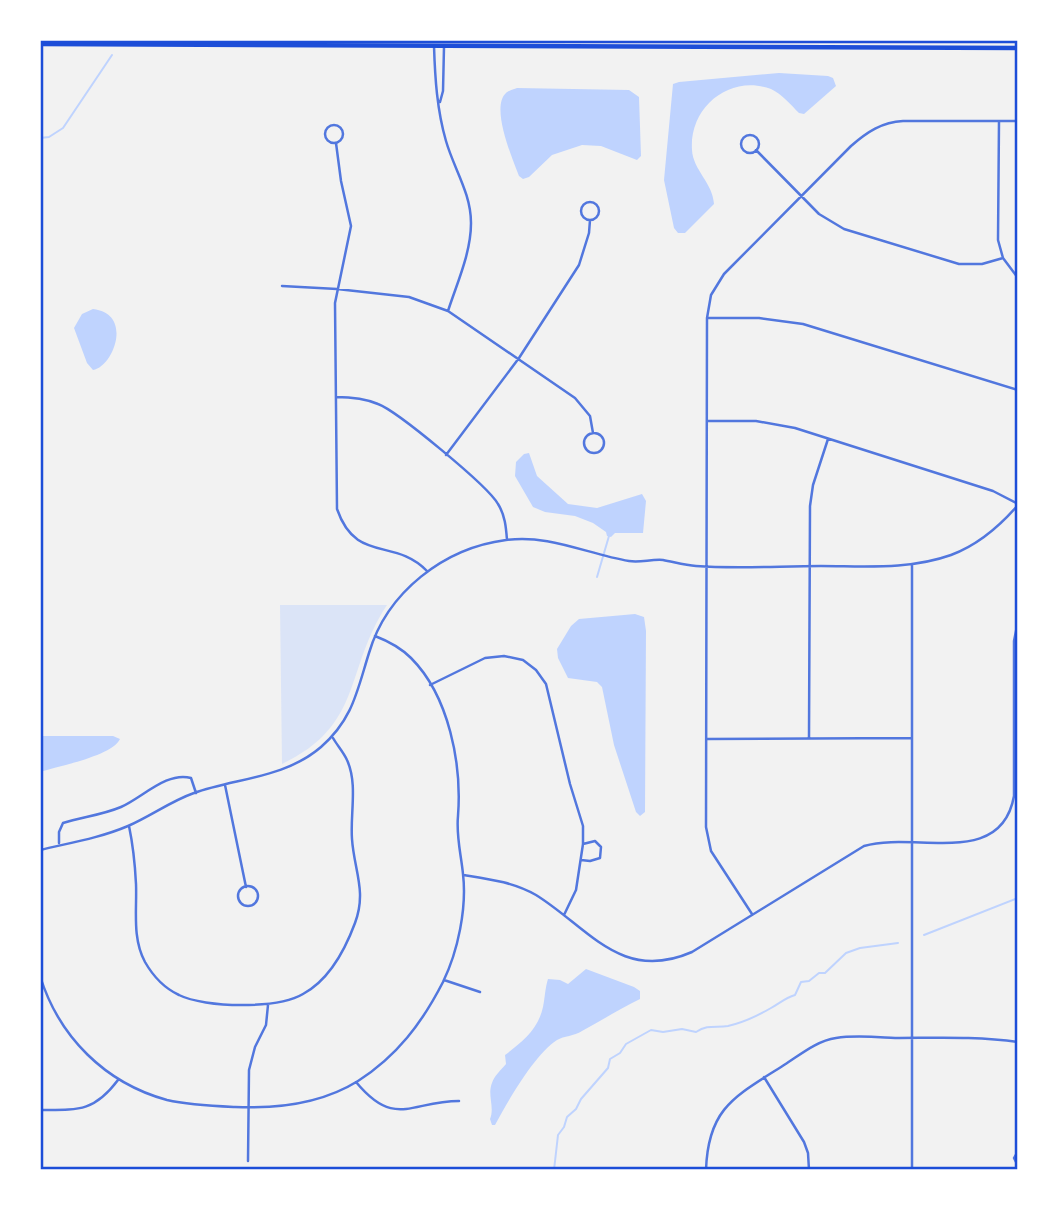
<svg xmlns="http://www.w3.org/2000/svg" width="1058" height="1210" font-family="Roboto,sans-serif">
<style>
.green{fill:#dbe4f7}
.water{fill:#bfd3fe}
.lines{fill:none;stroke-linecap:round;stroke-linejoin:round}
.stream{stroke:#bfd3fe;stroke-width:2}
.minor{stroke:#5277de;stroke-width:2.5}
.secondary{stroke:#1d4ed8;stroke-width:4.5}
.neatline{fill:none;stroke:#1d4ed8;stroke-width:2.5}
</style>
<rect width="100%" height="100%" fill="#f2f2f2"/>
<!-- green -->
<path class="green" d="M919 40H1018V42L930 43Z
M280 605H387C344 670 364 725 282 764Z"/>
<!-- water -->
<path class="water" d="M779 73 828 76 833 78 836 86 804 114 799 113C791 105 782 94 771 89 730 74 689 107 692 150 693 170 713 183 714 204L685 233H678L674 228 664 180 673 84 679 82Z
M517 88 629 90 639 97 641 156 637 160 601 146 582 145 552 155 529 177 523 179 519 176C513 160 490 107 506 93 508 91 514 89 517 88Z
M93 309C134 314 113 367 93 370L87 363 74 328 82 314Z
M529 453 537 476 568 504 597 508 642 494 646 501 643 533H615L611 537 607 536 606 532 593 523 575 516 545 512 533 507 515 476 516 462 524 454Z
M635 614 644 617 646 631 645 812 640 816 636 812 614 745 602 687 597 682 568 678 558 658 557 649 571 626 579 619Z
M40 736H113L120 739C112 756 59 766 40 772Z
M586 969 634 987 640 991V999C620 1009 602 1020 582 1031 574 1036 564 1036 557 1040 534 1055 508 1101 495 1125H492L490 1119C495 1107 487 1095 492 1083 494 1076 501 1070 506 1064L505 1055C522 1042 538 1030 543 1007 545 998 545 988 548 979L560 980 568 984Z"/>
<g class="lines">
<!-- stream -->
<path class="stream" d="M40 138 49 137 63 128 112 55
M597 577 609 536
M924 935 1018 898
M554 1170 558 1135 564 1127 567 1117 576 1109 581 1099 608 1068 610 1059 620 1053 626 1044 651 1030 663 1032 682 1029 696 1032C708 1024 716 1028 728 1026 741 1023 759 1015 771 1008 780 1003 785 998 795 995L801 982 809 981 819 973H825L846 953 860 948 898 943"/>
<!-- minor -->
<path class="minor" d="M434 46C435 78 437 110 446 141 454 169 471 193 471 223 471 253 457 283 448 311
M440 102 443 91 444 47
M999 121 998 240 1003 258 1018 278
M325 134a9 9 0 1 1 18 0a9 9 0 1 1-18 0Z
M741 144a9 9 0 1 1 18 0a9 9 0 1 1-18 0Z
M336 143 341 181 351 226 335 303 337 509C356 564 394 537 427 571
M756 150 819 214 844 229 959 264H982L1003 258
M581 211a9 9 0 1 1 18 0a9 9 0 1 1-18 0Z
M282 286 337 289 409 297 448 311 575 398 590 416 593 433
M707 318H759L803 324 1018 390
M336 397C351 397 364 398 378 404 397 411 488 486 498 504 505 515 506 527 507 540
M707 421H756L795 428 993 491 1018 504
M584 443a10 10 0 1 1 20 0a10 10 0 1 1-20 0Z
M446 455 519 358 579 265 589 233 590 220
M912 565V1170
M430 685 485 658 504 656 523 660 536 670 546 684 570 784 583 826V844L576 890 564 915
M809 738 810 506 813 485 828 439
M706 739 912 738
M225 785 246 887
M129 826C133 845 135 864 136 884 137 910 132 938 145 962 153 976 164 988 179 995 205 1008 278 1009 303 994 329 980 345 950 355 923 367 891 354 870 352 839 350 814 358 784 347 760 344 753 337 745 333 738
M59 843V832L63 823C82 817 102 815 121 807 142 798 167 771 191 778L196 793
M40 850C69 843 100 838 128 826 151 816 171 801 194 793 237 778 285 778 321 747 353 719 357 691 369 653 387 592 444 548 506 540 549 534 587 554 629 561 640 563 651 559 663 560 674 562 685 565 696 566 737 569 780 566 821 566 865 566 909 570 951 555 978 545 999 527 1018 505
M581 860 590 861 600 858 601 847 595 841 583 844
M464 875C489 879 513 882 536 895 589 928 621 983 692 952L864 846C915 831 1001 869 1014 796V641L1018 621
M238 896a10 10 0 1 1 20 0a10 10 0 1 1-20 0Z
M752 914 711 851 706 827 707 318 711 295 724 274 851 146C867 132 882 122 903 121H1018
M40 976C59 1037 105 1083 167 1100 189 1105 213 1106 235 1107 278 1109 321 1104 358 1081 397 1056 422 1023 443 982 458 951 467 908 463 874 461 854 456 836 458 816 462 764 449 696 411 658 401 648 388 641 375 636
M444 980 480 992
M764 1077 804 1142 808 1153 809 1170
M356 1082C395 1129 411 1101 459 1101
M40 1110C78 1110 94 1112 118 1080
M1018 1151 1014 1158 1018 1166
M248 1161 249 1070 255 1047 266 1025 268 1005
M706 1170C708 1107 736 1096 784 1065 800 1055 816 1041 836 1038 855 1035 875 1037 895 1038 935 1038 977 1036 1018 1042"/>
<!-- secondary -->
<path class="secondary" d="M40 44 1018 48"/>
</g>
<!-- border -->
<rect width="1058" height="1210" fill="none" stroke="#ffffff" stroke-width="84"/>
<rect x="42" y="42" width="974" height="1126" class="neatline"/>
</svg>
